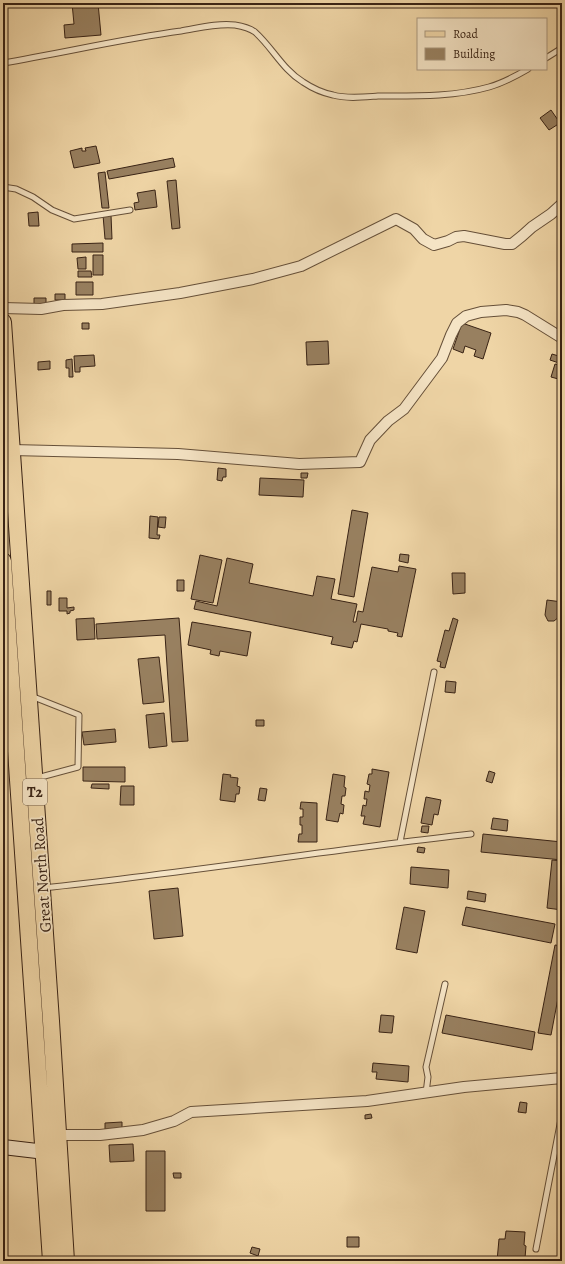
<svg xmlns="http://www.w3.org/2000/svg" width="565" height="1264" font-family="Alegreya,serif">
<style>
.building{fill:#988060;stroke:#392315}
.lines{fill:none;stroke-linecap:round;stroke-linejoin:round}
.lane-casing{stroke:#665039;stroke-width:7}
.street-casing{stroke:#665039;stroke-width:12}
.secondary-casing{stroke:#392315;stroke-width:16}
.primary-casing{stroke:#392315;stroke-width:18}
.lane{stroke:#f5e4c5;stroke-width:5}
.street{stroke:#f5e4c5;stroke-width:10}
.secondary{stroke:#f5e4c5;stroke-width:14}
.primary{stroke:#efd5a6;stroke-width:16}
.labels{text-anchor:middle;stroke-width:3.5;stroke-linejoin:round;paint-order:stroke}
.shield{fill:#f5e4c5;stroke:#715d4a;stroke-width:1}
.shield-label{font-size:15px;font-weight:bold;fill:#392315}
.street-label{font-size:16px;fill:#392315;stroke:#f5e4c5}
</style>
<rect width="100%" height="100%" fill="#efd5a6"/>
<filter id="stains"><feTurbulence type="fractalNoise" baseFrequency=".005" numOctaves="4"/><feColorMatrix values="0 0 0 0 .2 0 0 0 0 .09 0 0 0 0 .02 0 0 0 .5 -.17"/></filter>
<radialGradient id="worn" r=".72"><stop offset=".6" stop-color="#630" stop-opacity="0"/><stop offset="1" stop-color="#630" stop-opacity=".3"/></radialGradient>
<!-- building -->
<path class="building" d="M72 3H98L101 35 65 38 64 25 74 24Z
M551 110 560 123 549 130 540 118Z
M96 146 100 163 74 168 70 151 82 148V151H86L85 148Z
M173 158 175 167 109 179 107 171Z
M105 172 109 208H102L98 173Z
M176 180 180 228 172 229 167 181Z
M155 190 157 207 135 210 134 203 139 202 137 193Z
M38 212 39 226H29L28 213Z
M103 215H111L112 239H105Z
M103 243V252H72V244Z
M93 255H103V275H93Z
M86 257V269H78L77 258Z
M78 271H91L92 277H78Z
M76 282H93V295H76Z
M55 294H65V300H55Z
M34 298H46V304H34Z
M82 323H89V329H82Z
M462 323 491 333 483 359 474 356 476 350 465 346 463 353 453 349Z
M328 341 329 364 307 365 306 342Z
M552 354 562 357V364L550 360Z
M94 355 95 366 80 367V372H75L74 356Z
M72 359 73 377H69V368H66V360Z
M50 361V369L38 370V362Z
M555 364 562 366V380L551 377Z
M218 468 226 469V477H223L222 481 217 480Z
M301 473H308L307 478H301Z
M260 478 304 480 303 497 259 495Z
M352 510 368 513 354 597 338 594Z
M150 516 158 517 157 535H160L159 539 149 538Z
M159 517H166L165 528 158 527Z
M400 554 409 555 408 563 399 561Z
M200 555 222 560 213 603 191 599Z
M227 558 253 564 249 583 313 596 317 576 335 579 331 599 357 604 353 622H356L358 611 363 612 372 567 398 572 399 566 416 569 402 637 397 636 398 633 388 631V629L361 624 357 642 354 641 352 648 331 644 333 637 194 609 196 601 217 606Z
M452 573H465V593L453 594Z
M177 580H184V591H177Z
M47 591H51V605H47Z
M59 598H67V608L74 607V610L70 611V613L67 614V611H59Z
M547 600 562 602V614H559V617L554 621H548L545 615Z
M94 618 95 639 77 640 76 619Z
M179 618 188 741 172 742 165 635 97 639 96 624Z
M453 618 458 620 445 668 440 667 441 662 437 661 445 630 449 631Z
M192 622 251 632 247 656 220 651 219 656 210 654 211 650 188 645Z
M159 657 164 702 143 704 138 659Z
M446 681 456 682 455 693 445 692Z
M164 713 167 746 149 748 146 715Z
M256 720H264V726H256Z
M115 729 116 742 84 745 82 732Z
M83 767H125V782L83 781Z
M372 769 389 772 380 827 363 824 365 816H361L363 805 366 806 367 799H364L365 791 369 792 370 785 367 784 369 774H372Z
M489 771 495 773 492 783 486 781Z
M223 774 231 775 230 777 238 778 237 786 240 787 239 794H236L235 802 220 800Z
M333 774 345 776 344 787 346 788 345 796H342L341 804 344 805 343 814 340 813 338 822 326 820Z
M92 784H109V789L91 788Z
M121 786H134V805H120Z
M260 788 267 789 265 801 258 800Z
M426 797 441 800 438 815 434 814 432 825 421 823Z
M301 802 317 803V842H298L299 834H302V825H300V817H303V809H300Z
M493 818 508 820 507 831 491 829Z
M422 826H429L428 833 421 832Z
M483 834 562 842V860L481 852Z
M418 847 425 848 424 853 417 852Z
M552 860 562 861V910L547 908Z
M411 867 449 870 448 888 410 884Z
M178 888 183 936 154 939 149 891Z
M468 891 486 894 485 902 467 899Z
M404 907 425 911 417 953 396 949Z
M466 907 555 924 551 943 462 925Z
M555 945 562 946V977L551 1035 538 1033Z
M381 1015 394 1016 392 1033 379 1032Z
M446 1015 535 1032 532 1050 442 1033Z
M373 1063 409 1066 408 1082 376 1079 377 1072H372Z
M520 1102 527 1103 526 1113 518 1112Z
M371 1114 372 1118 365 1119V1115Z
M122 1122V1128L105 1129V1123Z
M133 1144 134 1161 110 1162 109 1145Z
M146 1151H165V1211H146Z
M173 1173H181V1178H174Z
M506 1231 525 1232 524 1245 526 1246 525 1258 526 1259V1261H497L499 1239H505Z
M347 1237H359V1247H347Z
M252 1247 260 1249 258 1256 250 1253Z"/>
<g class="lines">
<defs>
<path id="lane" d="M546 58 562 48
M3 63C63 53 121 39 181 31 199 28 217 23 235 25 241 26 251 29 255 32 272 47 283 70 303 82 312 88 323 93 333 95 347 99 364 97 378 96 415 96 454 97 489 87 503 83 516 76 528 69
M3 187 16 189 33 197 52 210 74 219 130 210
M31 696 79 715 78 767 37 778
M400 842 434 672
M43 888C186 873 328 850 471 834
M426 1093 428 1077 426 1067 445 984
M536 1249 562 1114"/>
<path id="street" d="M3 308 41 309 63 305 102 304 180 293 253 279 301 266 396 219 414 229 423 239 434 245 448 241 456 237 464 236 505 244H512L522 236 532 227 551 214 562 204
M12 450 178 454 299 464 360 462 370 440 388 421 404 409 442 358 451 335 457 323 466 316 481 312 506 310 518 312 525 315 562 338
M58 1135H100L143 1130 174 1121 191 1112 367 1101 464 1087 562 1078"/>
<path id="secondary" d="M3 1147 54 1153"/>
<path id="primary" d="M3 322 51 1021 66 1261
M3 561 51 1261"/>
</defs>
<!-- lane casing -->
<use href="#lane" class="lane-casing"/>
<!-- street casing -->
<use href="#street" class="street-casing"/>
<!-- secondary casing -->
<use href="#secondary" class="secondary-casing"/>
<!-- primary casing -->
<use href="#primary" class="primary-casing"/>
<!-- lane -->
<use href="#lane" class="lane"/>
<!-- street -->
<use href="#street" class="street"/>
<!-- secondary -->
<use href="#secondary" class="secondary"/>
<!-- primary -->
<use href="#primary" class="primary"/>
</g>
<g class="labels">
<!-- shield labels -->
<rect class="shield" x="23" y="779" width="24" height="26" rx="3"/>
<g class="shield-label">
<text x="35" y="797">T2</text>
</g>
<!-- street labels -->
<g class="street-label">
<text transform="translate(41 875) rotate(-94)" y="6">Great North Road</text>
</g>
</g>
<!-- margin -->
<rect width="565" height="1264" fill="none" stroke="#efd5a6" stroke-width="16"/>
<rect x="4" y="4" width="557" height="1256" fill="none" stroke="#392315" stroke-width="2"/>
<rect x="8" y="8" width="549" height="1248" fill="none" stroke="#392315"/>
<!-- legend -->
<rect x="417" y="18" width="130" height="52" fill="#f5e4c5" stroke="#aa977f"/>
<rect x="425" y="31" width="20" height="6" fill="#efd5a6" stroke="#aa977f"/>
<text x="453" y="38" font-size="12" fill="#392315">Road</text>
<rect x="425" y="48" width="20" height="12" fill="#988060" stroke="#aa977f"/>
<text x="453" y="58" font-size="12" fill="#392315">Building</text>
<rect width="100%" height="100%" filter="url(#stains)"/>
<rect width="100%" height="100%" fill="url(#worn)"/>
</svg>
